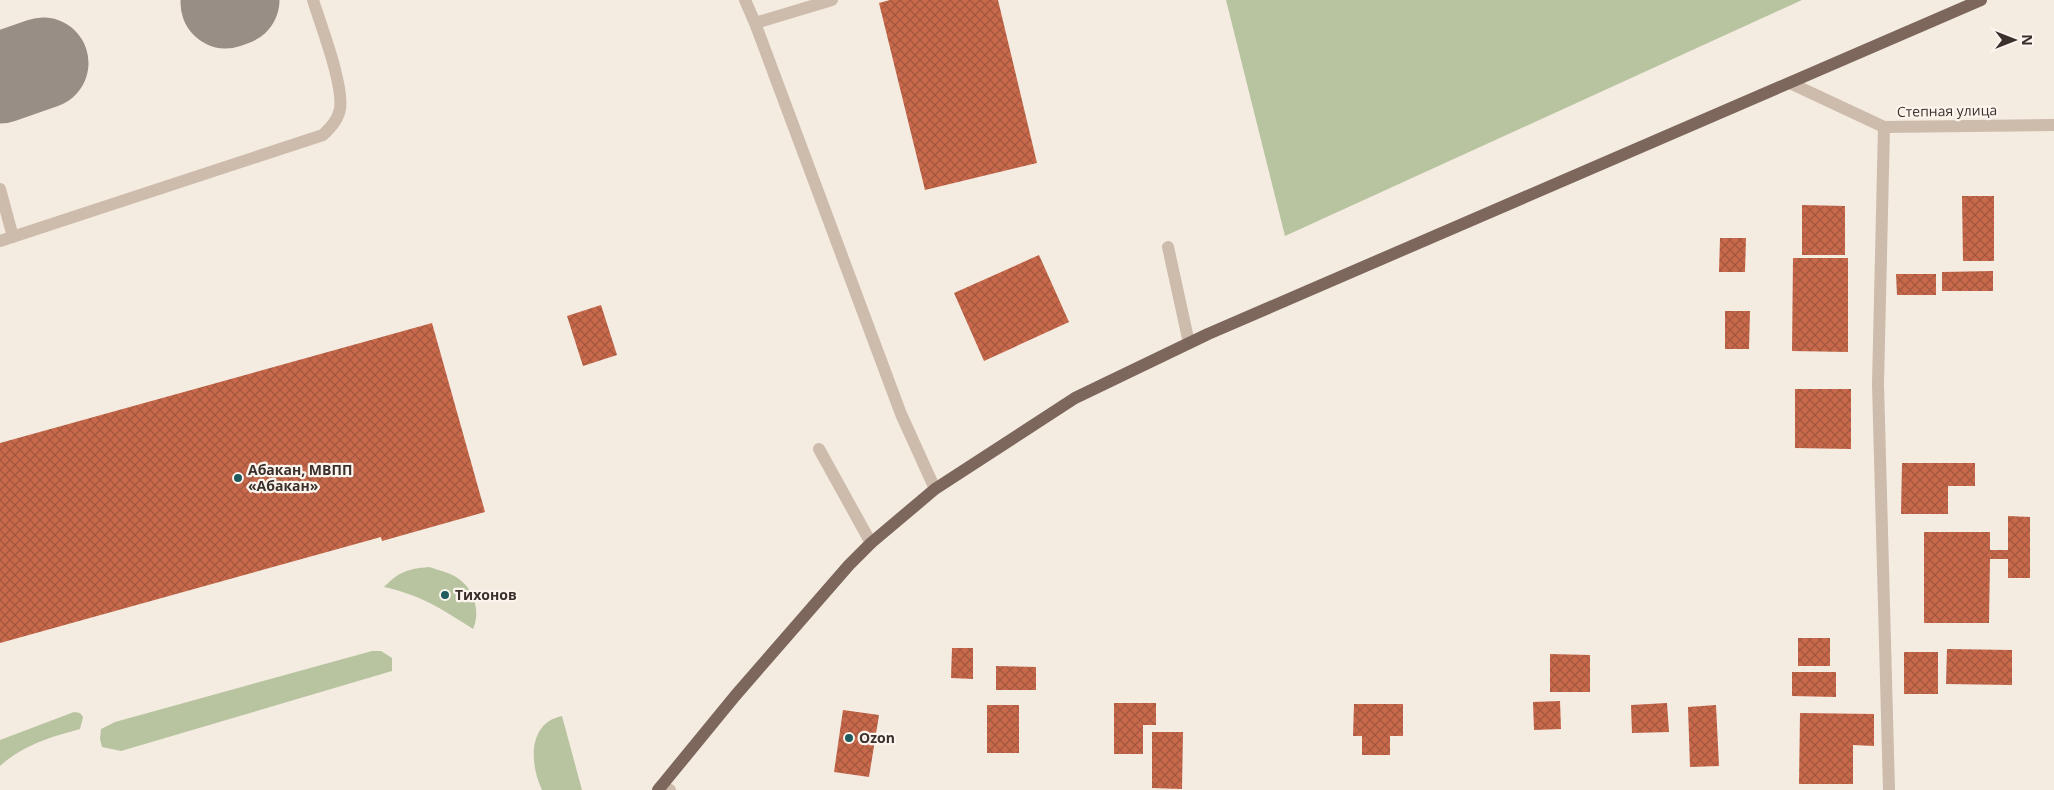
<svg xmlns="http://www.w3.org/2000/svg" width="2054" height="790" font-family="'Open Sans',sans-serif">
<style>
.grass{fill:#b8c4a0}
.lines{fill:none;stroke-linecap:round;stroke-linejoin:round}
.taxiway{stroke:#988e86;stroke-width:91}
.building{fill:url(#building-cross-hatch)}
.minor{stroke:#cdbbac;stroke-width:12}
.major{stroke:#7d675c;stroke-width:12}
.poi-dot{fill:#1f5a5e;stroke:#fbf5ee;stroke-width:2}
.labels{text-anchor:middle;stroke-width:4.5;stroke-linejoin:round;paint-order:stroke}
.street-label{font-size:14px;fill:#3b302b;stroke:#fbf5ee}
.poi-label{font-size:14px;font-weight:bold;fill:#3b302b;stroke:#fbf5ee;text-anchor:start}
</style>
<defs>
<pattern id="building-cross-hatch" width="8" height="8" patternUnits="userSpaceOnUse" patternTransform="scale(1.25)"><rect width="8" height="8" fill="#c8694b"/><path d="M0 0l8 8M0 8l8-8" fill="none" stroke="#a4573f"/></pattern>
</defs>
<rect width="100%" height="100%" fill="#f4ebe1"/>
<!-- grass -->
<path class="grass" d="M1226 0H1802L1285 236Z
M429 567C438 570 448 572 456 577 474 588 481 611 473 629 442 609 421 595 384 587 399 572 407 569 429 567Z
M372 651H381L392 658V671L121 751 102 747 100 739 101 729 115 722Z
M74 712 80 713 83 717 80 729C51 737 23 745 0 766V740Z
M562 716 582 790H542C530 765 527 723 562 716Z"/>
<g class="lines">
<!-- taxiway -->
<path class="taxiway" d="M226 3 234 0
M0 78 43 63"/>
</g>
<!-- building -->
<path class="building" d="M890 0H998L1037 163 925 190 879 3Z
M1962 196H1994V261H1963Z
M1802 205 1845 206V255H1802Z
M1720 238H1746L1745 272H1719Z
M1039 255 1069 322 984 361 954 293Z
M1793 258H1848V352L1792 351Z
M1993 271V291H1942V272Z
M1896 274H1936V295H1897Z
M601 305 617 355 583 366 567 316Z
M1725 311H1750L1749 349H1725Z
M432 323 485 512 382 541 381 537 0 643V443Z
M1795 389H1851V449L1795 448Z
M1902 463H1975V486H1948V514H1901Z
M2008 516 2030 517V578H2008V559H1990L1989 623H1924V532H1990V550H2008Z
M1798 638H1830V666H1798Z
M952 648H973V679L951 678Z
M1947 649 2012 650V685L1946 684Z
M1904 652H1938V694H1904Z
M1550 654 1590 655V692H1550Z
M996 666 1036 667V690H996Z
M1792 672H1836V697L1792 696Z
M1560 701 1561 729 1534 730 1533 702Z
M1114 703H1156V725H1143V754H1114Z
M1667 703 1669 732 1632 733 1631 705Z
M1354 704H1403V736H1390V755H1362V736H1353Z
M987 705H1019V753H987Z
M1716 705 1719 766 1690 767 1688 707Z
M843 710 879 715 869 777 834 772Z
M1800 713 1874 714V746L1853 745V784H1799Z
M1152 732H1183L1182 789 1152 788Z"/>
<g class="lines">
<!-- minor -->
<path class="minor" d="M745 0 755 23 901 414 935 489
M755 23 832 0
M1790 83 1884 127 2054 125
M1884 127 1878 384 1889 790
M0 189 13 237
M0 241 323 135C331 127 338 120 340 109 344 85 321 26 313 0
M1168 247 1189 343
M819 449 871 543
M660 787 670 790"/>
<!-- major -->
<path class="major" d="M658 790 735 696 849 565 871 543 935 489 1075 398 1208 334 1981 0"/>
</g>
<!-- markers -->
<g class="poi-dot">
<circle cx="238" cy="478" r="5"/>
<circle cx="445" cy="595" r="5"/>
<circle cx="849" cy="738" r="5"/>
</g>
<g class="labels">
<!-- street labels -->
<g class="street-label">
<text transform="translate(1947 111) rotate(-1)" y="5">Степная улица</text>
</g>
<!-- poi labels -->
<g class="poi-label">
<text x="248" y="475">Абакан, МВПП<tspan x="248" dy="16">«Абакан»</tspan></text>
<text x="455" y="600">Тихонов</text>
<text x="859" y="743">Ozon</text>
</g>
</g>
<!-- north arrow -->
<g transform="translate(2014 40) rotate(90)" stroke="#fbf5ee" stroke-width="4" paint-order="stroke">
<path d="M0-4L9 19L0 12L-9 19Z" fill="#3b302b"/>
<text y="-8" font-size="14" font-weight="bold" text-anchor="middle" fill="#3b302b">N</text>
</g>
</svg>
